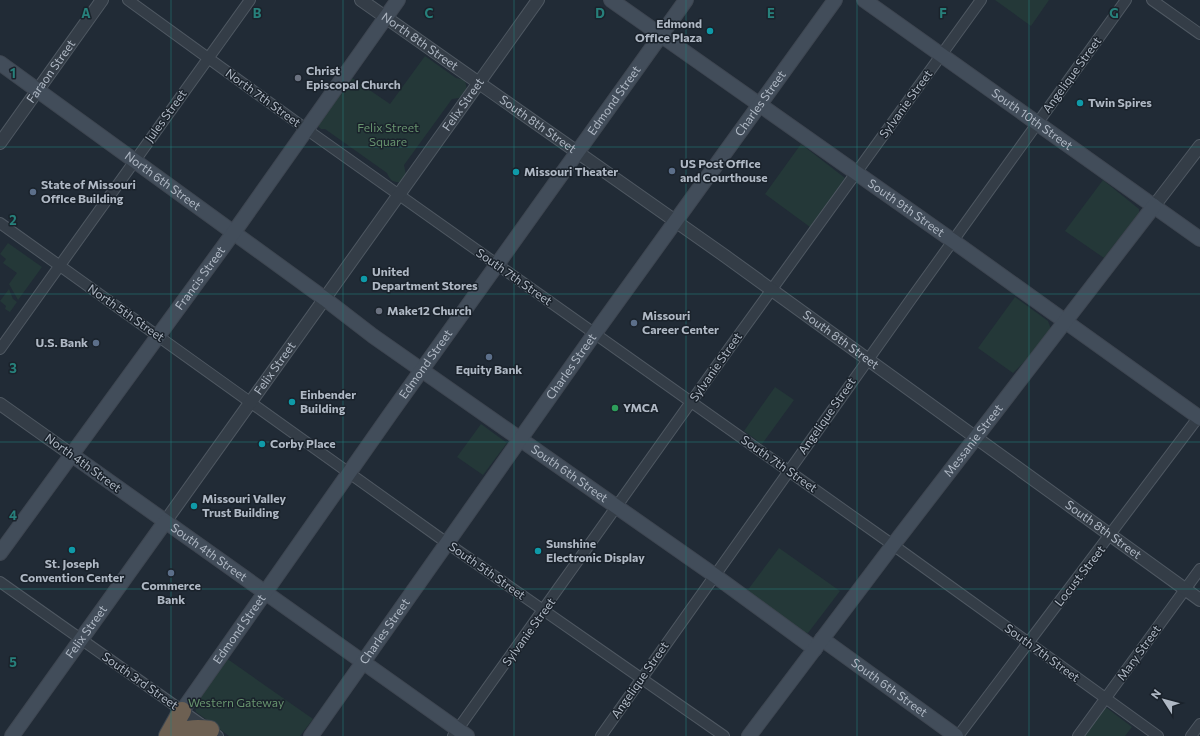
<svg xmlns="http://www.w3.org/2000/svg" width="1200" height="736" font-family="Commissioner,sans-serif">
<style>
.green{fill:#243838}
.lines{fill:none;stroke-linecap:round;stroke-linejoin:round}
.minor-casing{stroke:#4f5862;stroke-width:12}
.tertiary-casing{stroke:#4f5862;stroke-width:14}
.secondary-casing{stroke:#3e4651;stroke-width:16}
.motorway-casing{stroke:#3f4851;stroke-width:20}
.minor{stroke:#343d47;stroke-width:10}
.tertiary{stroke:#343d47;stroke-width:12}
.secondary{stroke:#424d5a;stroke-width:14}
.motorway{stroke:#6d6052;stroke-width:18}
.grid{fill:none;stroke:#27807b;stroke-width:1;stroke-opacity:0.55}
.culture-dot{fill:#0f9aa8;stroke:#1a222b;stroke-width:1.5}
.worship-dot{fill:#6b7280;stroke:#1a222b;stroke-width:1.5}
.service-dot{fill:#5c6f8a;stroke:#1a222b;stroke-width:1.5}
.leisure-dot{fill:#2e9e5b;stroke:#1a222b;stroke-width:1.5}
.labels{text-anchor:middle;stroke-width:3;stroke-linejoin:round;paint-order:stroke}
.poi-label{font-size:12px;font-weight:bold;fill:#afb8c4;stroke:#1a222b;text-anchor:start}
.street-label{font-size:12px;fill:#afb8c4;stroke:#1a222b}
.park-label{font-size:12px;fill:#67936e;stroke:#1a222b}
.grid-label{font-size:13px;text-anchor:middle;font-weight:bold;fill:#27807b;stroke:#1a222b;stroke-width:3;stroke-linejoin:round;paint-order:stroke}
</style>
<rect width="100%" height="100%" fill="#212b36"/>
<!-- green -->
<path class="green" d="M995 0H1049L1031 26Z
M425 56 456 78 465 80 467 90 459 98 452 99 404 165 406 175 401 182C393 183 390 180 387 173L325 129H321L316 124 349 76 390 104Z
M801 144 845 178 810 227 765 194Z
M1103 180 1139 209V213L1104 258 1065 231Z
M8 243 42 267 18 300 9 284 17 273 3 263 6 259 0 254Z
M9 289 13 299 17 302 10 312 5 309 6 306 0 301Z
M1015 297 1048 321 1051 329 1029 357 1013 373 978 348Z
M775 387 794 400 762 444 744 431Z
M481 424 507 443 483 475 457 457Z
M779 548 840 591 808 633 803 632 747 591Z
M226 658 313 719 300 736H229L196 712 195 708 196 703Z
M1107 708 1132 727 1125 736H1083L1103 709Z"/>
<g class="lines">
<defs>
<path id="minor" d="M128 0 306 129 893 545 1158 736
M1152 0 1200 34
M0 223 447 543 724 736
M0 349 250 0
M0 582 218 736
M453 736 728 350 981 0
M601 736 909 302 1126 0
M958 736 1200 415
M1078 736 1200 569
M1191 736 1200 724"/>
<g id="tertiary">
<path id="s1" d="M361 0 725 256 1200 600"/>
<path id="s2" d="M0 143 102 0"/>
<path d="M1154 206 1200 146"/>
<path d="M0 404 72 455"/>
<path id="s3" d="M165 522 538 0"/>
</g>
<g id="secondary">
<path id="s4" d="M611 0 953 241 1200 418"/>
<path id="s5" d="M864 0 1200 239"/>
<path id="s6" d="M0 63 325 299 373 336 714 575 815 649"/>
<path id="s7" d="M72 455 467 736"/>
<path id="s8" d="M0 553 234 232 398 0"/>
<path id="s9" d="M822 639 956 736"/>
<path id="s10" d="M182 711 391 413 686 0"/>
<path id="s11" d="M12 736 165 522"/>
<path id="s12" d="M311 736 595 333 835 0"/>
<path id="s13" d="M749 736 893 545 1154 206"/>
</g>
<path id="motorway" d="M168 736 182 711
M171 736C184 729 195 728 210 730"/>
</defs>
<!-- minor casing -->
<use href="#minor" class="minor-casing"/>
<!-- tertiary casing -->
<use href="#tertiary" class="tertiary-casing"/>
<!-- secondary casing -->
<use href="#secondary" class="secondary-casing"/>
<!-- motorway casing -->
<use href="#motorway" class="motorway-casing"/>
<!-- minor -->
<use href="#minor" class="minor"/>
<!-- tertiary -->
<use href="#tertiary" class="tertiary"/>
<!-- secondary -->
<use href="#secondary" class="secondary"/>
<!-- motorway -->
<use href="#motorway" class="motorway"/>
</g>
<!-- grid -->
<path class="grid" d="M171 0V736M343 0V736M514 0V736M686 0V736M857 0V736M1029 0V736M0 147H1200M0 294H1200M0 442H1200M0 589H1200"/>
<!-- markers -->
<g class="culture-dot">
<circle cx="710" cy="31" r="4"/>
<circle cx="1080" cy="103" r="4"/>
<circle cx="516" cy="172" r="4"/>
<circle cx="364" cy="279" r="4"/>
<circle cx="292" cy="402" r="4"/>
<circle cx="262" cy="444" r="4"/>
<circle cx="194" cy="506" r="4"/>
<circle cx="72" cy="550" r="4"/>
<circle cx="538" cy="551" r="4"/>
</g>
<g class="worship-dot">
<circle cx="298" cy="78" r="4"/>
<circle cx="379" cy="311" r="4"/>
</g>
<g class="service-dot">
<circle cx="672" cy="171" r="4"/>
<circle cx="33" cy="192" r="4"/>
<circle cx="634" cy="323" r="4"/>
<circle cx="96" cy="343" r="4"/>
<circle cx="489" cy="357" r="4"/>
<circle cx="171" cy="573" r="4"/>
</g>
<circle class="leisure-dot" cx="615" cy="408" r="4"/>
<g class="labels">
<!-- poi labels -->
<g class="poi-label">
<text x="702" y="28" text-anchor="end">Edmond<tspan x="702" dy="14">Office Plaza</tspan></text>
<text x="306" y="75">Christ<tspan x="306" dy="14">Episcopal Church</tspan></text>
<text x="1088" y="107">Twin Spires</text>
<text x="680" y="168">US Post Office<tspan x="680" dy="14">and Courthouse</tspan></text>
<text x="524" y="176">Missouri Theater</text>
<text x="41" y="189">State of Missouri<tspan x="41" dy="14">Office Building</tspan></text>
<text x="372" y="276">United<tspan x="372" dy="14">Department Stores</tspan></text>
<text x="387" y="315">Make12 Church</text>
<text x="642" y="320">Missouri<tspan x="642" dy="14">Career Center</tspan></text>
<text x="88" y="347" text-anchor="end">U.S. Bank</text>
<text x="489" y="374" text-anchor="middle">Equity Bank</text>
<text x="300" y="399">Einbender<tspan x="300" dy="14">Building</tspan></text>
<text x="623" y="412">YMCA</text>
<text x="270" y="448">Corby Place</text>
<text x="202" y="503">Missouri Valley<tspan x="202" dy="14">Trust Building</tspan></text>
<text x="546" y="548">Sunshine<tspan x="546" dy="14">Electronic Display</tspan></text>
<text x="72" y="568" text-anchor="middle">St. Joseph<tspan x="72" dy="14">Convention Center</tspan></text>
<text x="171" y="590" text-anchor="middle">Commerce<tspan x="171" dy="14">Bank</tspan></text>
</g>
<!-- street labels -->
<g class="street-label">
<text dy="4" stroke="none"><textPath href="#s1" startOffset="72">North 8th Street</textPath></text>
<text dy="4" stroke="none"><textPath href="#s2" startOffset="88">Faraon Street</textPath></text>
<text transform="translate(1072 75) rotate(-54)" y="4">Angelique Street</text>
<text transform="translate(263 98) rotate(36)" y="4">North 7th Street</text>
<text dy="4" stroke="none"><textPath href="#s10" startOffset="748">Edmond Street</textPath></text>
<text dy="4" stroke="none"><textPath href="#s12" startOffset="776">Charles Street</textPath></text>
<text dy="4" stroke="none"><textPath href="#s3" startOffset="513">Felix Street</textPath></text>
<text transform="translate(906 104) rotate(-54)" y="4">Sylvanie Street</text>
<text transform="translate(166 116) rotate(-54)" y="4">Jules Street</text>
<text dy="4" stroke="none"><textPath href="#s5" startOffset="206">South 10th Street</textPath></text>
<text dy="4" stroke="none"><textPath href="#s1" startOffset="216">South 8th Street</textPath></text>
<text dy="4" stroke="none"><textPath href="#s6" startOffset="201">North 6th Street</textPath></text>
<text dy="4" stroke="none"><textPath href="#s4" startOffset="361">South 9th Street</textPath></text>
<text dy="4" stroke="none"><textPath href="#s8" startOffset="340">Francis Street</textPath></text>
<text transform="translate(514 277) rotate(35)" y="4">South 7th Street</text>
<text transform="translate(126 313) rotate(35)" y="4">North 5th Street</text>
<text dy="4" stroke="none"><textPath href="#s1" startOffset="588">South 8th Street</textPath></text>
<text dy="4" stroke="none"><textPath href="#s10" startOffset="424">Edmond Street</textPath></text>
<text dy="4" stroke="none"><textPath href="#s12" startOffset="452">Charles Street</textPath></text>
<text transform="translate(716 367) rotate(-55)" y="4">Sylvanie Street</text>
<text dy="4" stroke="none"><textPath href="#s3" startOffset="189">Felix Street</textPath></text>
<text transform="translate(827 416) rotate(-55)" y="4">Angelique Street</text>
<text dy="4" stroke="none"><textPath href="#s13" startOffset="371">Messanie Street</textPath></text>
<text transform="translate(83 463) rotate(36)" y="4">North 4th Street</text>
<text transform="translate(779 464) rotate(35)" y="4">South 7th Street</text>
<text dy="4" stroke="none"><textPath href="#s6" startOffset="702">South 6th Street</textPath></text>
<text dy="4" stroke="none"><textPath href="#s1" startOffset="912">South 8th Street</textPath></text>
<text dy="4" stroke="none"><textPath href="#s7" startOffset="168">South 4th Street</textPath></text>
<text transform="translate(487 571) rotate(35)" y="4">South 5th Street</text>
<text transform="translate(1080 576) rotate(-52)" y="4">Locust Street</text>
<text dy="4" stroke="none"><textPath href="#s10" startOffset="100">Edmond Street</textPath></text>
<text dy="4" stroke="none"><textPath href="#s11" startOffset="128">Felix Street</textPath></text>
<text dy="4" stroke="none"><textPath href="#s12" startOffset="128">Charles Street</textPath></text>
<text transform="translate(529 632) rotate(-54)" y="4">Sylvanie Street</text>
<text transform="translate(1042 653) rotate(36)" y="4">South 7th Street</text>
<text transform="translate(1139 653) rotate(-54)" y="4">Mary Street</text>
<text transform="translate(640 680) rotate(-55)" y="4">Angelique Street</text>
<text transform="translate(140 681) rotate(35)" y="4">South 3rd Street</text>
<text dy="4" stroke="none"><textPath href="#s9" startOffset="83">South 6th Street</textPath></text>
</g>
<!-- park labels -->
<g class="park-label">
<text x="388" y="132">Felix Street<tspan x="388" dy="14">Square</tspan></text>
<text x="236" y="707">Western Gateway</text>
</g>
</g>
<g class="grid-label">
<text x="86" y="18">A</text>
<text x="257" y="18">B</text>
<text x="429" y="18">C</text>
<text x="600" y="18">D</text>
<text x="771" y="18">E</text>
<text x="943" y="18">F</text>
<text x="1114" y="18">G</text>
<text x="13" y="78">1</text>
<text x="13" y="225">2</text>
<text x="13" y="373">3</text>
<text x="13" y="520">4</text>
<text x="13" y="667">5</text>
</g>
<!-- north arrow -->
<g transform="translate(1164 700) rotate(306)" stroke="#1a222b" stroke-width="3" paint-order="stroke">
<path d="M0-3L7 15L0 10L-7 15Z" fill="#afb8c4"/>
<text y="-6" font-size="11" font-weight="bold" text-anchor="middle" fill="#afb8c4">N</text>
</g>
</svg>
